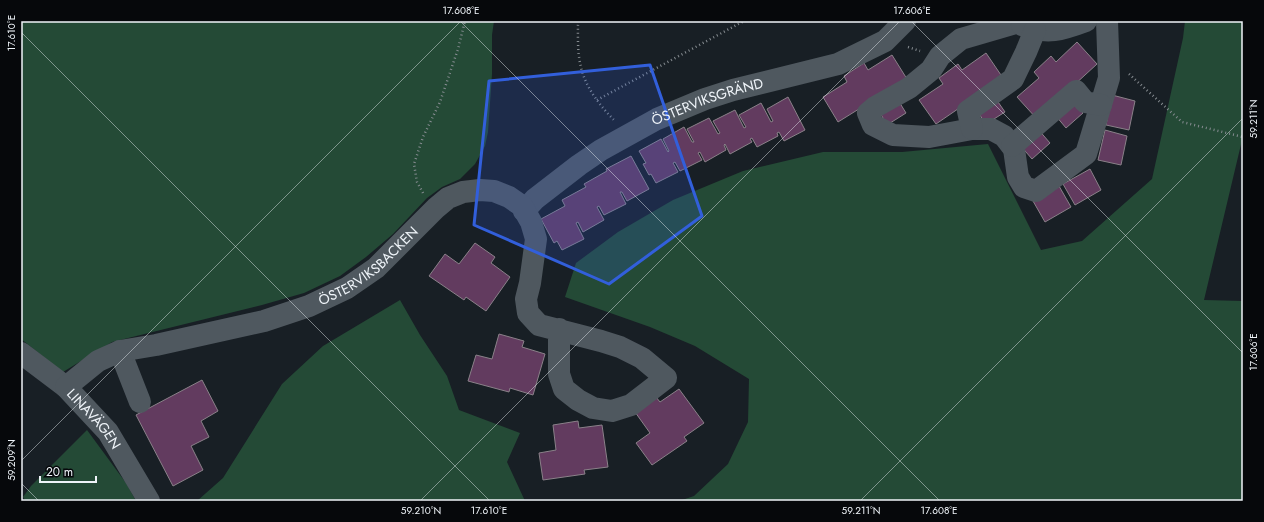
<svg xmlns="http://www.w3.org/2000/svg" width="1264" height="522" font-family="Jost,sans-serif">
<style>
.green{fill:#244a36}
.building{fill:#623b5f;stroke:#8a8189}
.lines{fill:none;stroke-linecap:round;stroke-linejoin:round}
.path{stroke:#868c91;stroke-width:2.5;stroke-dasharray:1 3;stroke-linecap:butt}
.minor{stroke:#4f585f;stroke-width:22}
.marked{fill:#325fdb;fill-opacity:0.2;stroke:#325fdb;stroke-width:3;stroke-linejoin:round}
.ticks{fill:none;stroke:#eff4f9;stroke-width:1;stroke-opacity:0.45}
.labels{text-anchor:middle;stroke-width:3.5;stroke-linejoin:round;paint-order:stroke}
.street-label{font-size:14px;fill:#eff4f9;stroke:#06080b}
.neatline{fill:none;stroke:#eff4f9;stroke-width:1.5}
.ticks-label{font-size:10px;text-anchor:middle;fill:#eff4f9}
</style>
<rect width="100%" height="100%" fill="#181f25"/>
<!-- green -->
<path class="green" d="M21 21H494L492 35V74L488 132 485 146 475 164 460 179 442 187 427 198 393 234 366 257 340 276 304 293 262 305 112 342 63 372 21 339Z
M1185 21H1243V136L1204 300 1243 301V501H679L694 496 728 464 748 422 749 379 695 346 650 327 565 297 576 263 618 232 673 200 743 171 823 152H902L988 144 1041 250 1082 241 1152 179 1183 38Z
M400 300 420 335 447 376 459 410 520 433 507 462 525 501H197L223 478 282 384 323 346Z
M87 430 126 483 136 501H26L23 497 31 486Z"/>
<!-- building -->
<path class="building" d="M1077 42 1097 64 1037 119 1017 97 1039 78 1034 72 1051 56 1056 62Z
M986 53 1003 78 936 124 919 100 943 84 939 78 958 64 962 70Z
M892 55 907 79 838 122 823 97 847 82 844 76 864 63 868 70Z
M1112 95 1135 101 1129 130 1106 125Z
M788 97 805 130 784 141 779 132 777 133 778 136 757 147 752 138 750 139 752 142 730 154 725 144 724 145 726 150 705 162 700 152 698 153 702 160 680 171 675 162 673 163 678 172 656 183 651 174 649 175 643 164 646 163 639 151 661 139 668 152 669 151 663 139 684 127 692 142H694L687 129 709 118 718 134 720 133 713 121 735 110 744 128 746 127 739 115 761 103 771 122 773 121 767 109Z
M996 99 1005 112 986 124 977 111Z
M898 100 906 113 887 125 879 111Z
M1073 101 1083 113 1066 128 1056 116Z
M1037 128 1050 143 1032 159 1019 144Z
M1105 130 1127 136 1121 165 1098 160Z
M631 156 649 189 627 201 622 192H620L626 204 604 215 599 206 597 207 604 220 583 232 578 222 576 223 584 239 562 250 557 241 554 243 541 219 565 206 562 200 586 187 584 184 607 171 606 169Z
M1090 169 1101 190 1075 205 1063 184Z
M1059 186 1071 207 1045 222 1033 201Z
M475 243 495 257 491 263 510 277 486 311 466 297 464 300 429 276 445 254 459 264Z
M499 334 524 341 522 347 545 354 533 395 510 388 509 392 468 381 476 355 492 359Z
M202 380 218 411 201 421 209 437 191 446 203 470 173 486 136 415Z
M679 389 704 423 684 437 687 441 652 465 636 443 650 433 635 412 656 397 660 402Z
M578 421 579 428 602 425 608 467 584 470 585 474 543 480 539 453 556 450 553 425Z"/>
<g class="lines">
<!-- path -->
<path class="path" d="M578 21C578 37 577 55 582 71 587 89 601 107 614 120
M908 47 920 51
M1129 74 1182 122 1243 137
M597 100 744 21
M423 193 417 182 414 164 423 137 440 102 458 49 465 21"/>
<!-- minor -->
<g class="minor">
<path d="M1016 23 961 39 940 56 931 70 909 88 875 107 868 113 873 125 893 135 929 137 972 129H991L1004 136 1014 149 1018 177 1024 187 1036 191 1086 154 1109 78 1107 21"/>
<path d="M1022 25C1047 35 1062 30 1086 21"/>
<path d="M972 129 968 111 1013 79 1026 52 1035 30"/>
<path d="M1012 146 1076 91 1085 102 1101 105"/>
<path id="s1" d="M524 211 535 199 579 165 601 150 657 119 705 99 733 90 838 64 885 41 905 21"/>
<path d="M120 351 140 402"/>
<path id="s2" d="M21 353 66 387 108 432 149 501"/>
<path id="s3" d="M66 387 98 361 120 351 156 345 264 321 309 306 347 288 376 268 436 208 448 198 463 192 480 190 494 191 509 197 522 206 531 222 536 239 530 283 526 299 528 313 539 325 601 341 620 347 642 358 666 378 631 405 612 411 593 408 578 400 564 389 559 374V329"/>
</g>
</g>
<!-- marked area -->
<path class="marked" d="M650 65 702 216 609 284 474 225 489 81Z"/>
<!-- ticks -->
<path class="ticks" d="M460 21 940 501M911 21 1243 353M21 32 490 501M21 461 461 21M21 483 39 501M420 501 900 21M860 501 1243 118"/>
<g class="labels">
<!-- street labels -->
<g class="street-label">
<text dy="5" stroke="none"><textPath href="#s1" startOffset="216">ÖSTERVIKSGRÄND</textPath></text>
<text dy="5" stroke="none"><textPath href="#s3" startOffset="332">ÖSTERVIKSBACKEN</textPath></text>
<text dy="5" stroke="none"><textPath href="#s2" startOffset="99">LINAVÄGEN</textPath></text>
</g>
</g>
<!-- border -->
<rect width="1264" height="522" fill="none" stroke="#06080b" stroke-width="44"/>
<!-- scale -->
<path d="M40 476v6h56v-6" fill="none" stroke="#eff4f9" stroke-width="2"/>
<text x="46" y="476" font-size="12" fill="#eff4f9" stroke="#06080b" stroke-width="3" paint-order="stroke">20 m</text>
<rect x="22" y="22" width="1220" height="478" class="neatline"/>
<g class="ticks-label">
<text x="461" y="14">17.608°E</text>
<text x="912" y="14">17.606°E</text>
<text transform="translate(11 33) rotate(-90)" y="4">17.610°E</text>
<text transform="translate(1253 119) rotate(-90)" y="4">59.211°N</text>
<text transform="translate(1253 352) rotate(-90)" y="4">17.606°E</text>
<text transform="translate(11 460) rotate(-90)" y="4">59.209°N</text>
<text x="421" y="514">59.210°N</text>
<text x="489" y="514">17.610°E</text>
<text x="861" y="514">59.211°N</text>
<text x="939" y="514">17.608°E</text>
</g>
</svg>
